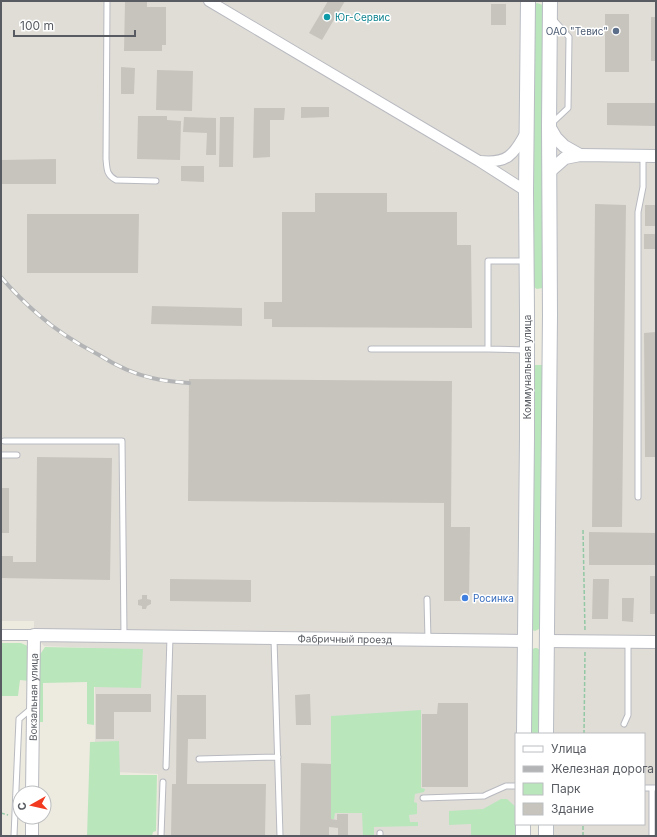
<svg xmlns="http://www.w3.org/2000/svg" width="657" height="837" font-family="Inter,sans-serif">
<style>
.industrial{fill:#e0ddd7}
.green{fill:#bae6bc}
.building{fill:#c7c4bd}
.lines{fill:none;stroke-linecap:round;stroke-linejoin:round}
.service-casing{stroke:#b8bac0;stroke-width:7}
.minor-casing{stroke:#b8bac0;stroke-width:12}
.tertiary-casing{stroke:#b8bac0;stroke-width:14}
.secondary-casing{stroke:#b8bcc3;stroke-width:16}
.path{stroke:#92c8a4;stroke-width:1.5;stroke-dasharray:4 2;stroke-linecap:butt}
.service{stroke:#fff;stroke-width:5}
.minor{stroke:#fff;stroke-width:10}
.tertiary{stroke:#fff;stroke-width:12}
.secondary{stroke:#fff;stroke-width:14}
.rail-casing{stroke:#b3b4b5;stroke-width:4}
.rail{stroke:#fff;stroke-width:2.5;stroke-dasharray:8;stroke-linecap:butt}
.culture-dot{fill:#0f9aa8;stroke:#fff;stroke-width:1.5}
.service-dot{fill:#5c6f8a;stroke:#fff;stroke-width:1.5}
.shop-dot{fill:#3f7fe0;stroke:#fff;stroke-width:1.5}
.labels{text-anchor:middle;stroke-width:3;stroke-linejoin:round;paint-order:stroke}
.culture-label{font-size:10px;fill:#0d838f;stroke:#fff;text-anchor:start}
.service-label{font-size:10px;fill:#4e5e75;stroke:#fff;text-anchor:end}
.street-label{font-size:10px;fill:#585c62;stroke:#fff}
.shop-label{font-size:10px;fill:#366cbe;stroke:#fff;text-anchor:start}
</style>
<rect width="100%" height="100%" fill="#edeadf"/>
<!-- industrial -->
<path class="industrial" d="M1 1H524L517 734H516V836H157L158 774 95 771V648L44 646 34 635V621H1Z
M557 1H656V836H552V824H644V734H553Z"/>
<!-- green -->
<path class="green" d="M537 3 543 5 545 286 543 288 537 289 532 286 535 4Z
M531 365H545L541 628 535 631 530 629Z
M1 643H21L30 647 29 681 20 680 18 696H1Z
M45 647 143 649 141 688 94 687V725L87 724V682L43 683V722H39V656Z
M535 648H537L541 651 542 734H528L530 650Z
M421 710V788L425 789 424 792 415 794 414 802 417 803V814L409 815 410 822H418V826L374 827V836H363L362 813H335L334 819H331V716Z
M119 741 120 775H157L156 831 153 832 152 836H87L90 742Z
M501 799H507L516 807V836H471V824L449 825V811L483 809Z"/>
<!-- building -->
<path class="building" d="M125 1H147V7H166V45H162V51H124Z
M328 1H345L322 40 309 33Z
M491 4H506V25H491Z
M605 14H629V72H605Z
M651 17H656V61H651Z
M121 67 135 68 134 94H121Z
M157 70 193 71 192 111 156 110Z
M607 103H656V126L607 125Z
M301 107H329V117L301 118Z
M254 108H285L284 120H270V157L253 158Z
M138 116H167V120L181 121 180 160 137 159Z
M184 117 216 118V155H206L207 133 183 132Z
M220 117H234L233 167H219Z
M56 159V184H1V160Z
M181 166H204V182L181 181Z
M315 193H387V212H457V245H471L472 328 272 327V319H264V302H282V212H315Z
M595 204 626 205 622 527H592Z
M645 205H656V226H645Z
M27 214H139L138 273H27Z
M644 234H656V249H644Z
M152 306 242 308V326L151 324Z
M656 332V457H645L644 333Z
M189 379 452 381 451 527H470L469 601H444V503L188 501Z
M37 457 112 458 110 580 1 578V556H13V562H36Z
M1 488H9V533H1Z
M589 532 656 533V565H589Z
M650 576H656V614H650Z
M170 579 251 580V602L170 601Z
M593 579H609L608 619H592Z
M142 595H147V599L151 600V604L147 606 146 609H142V606L138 605V600L142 599Z
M622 598H634L633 622 622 621Z
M96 694H151V712H114V739H96Z
M310 694 311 725H296L295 695Z
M177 695H206V739H188L187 784H266L265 836H171L172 784H176Z
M438 703H468V787H422V714H437Z
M301 763 331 764V819L337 820V814H348V836H338V828L329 827V836H300Z"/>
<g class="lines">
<defs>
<path id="service" d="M107 1 106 159C107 168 106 175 116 180L156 181
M551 124 568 108 569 37 553 19
M371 349H488L526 350
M488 349V261H525
M4 441H122L124 636
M1 455H17
M638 497V212L643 187V156
M427 599 428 640
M274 639 280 836
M624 724 628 715V642
M199 759 278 757
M166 767 170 637
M644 788H656
M423 798 484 796 488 794 506 786H516
M14 836 19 719 32 708
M161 836 163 782
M380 836V833
M652 836V788"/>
<path id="minor" d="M209 1 479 161 526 191
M480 161C507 164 514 155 526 132
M1 635H34"/>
<g id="tertiary">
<path d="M549 126 556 138 564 146 580 155"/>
<path d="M549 172 565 158 580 155 656 156"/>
<path d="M547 641 656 642"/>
<path id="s1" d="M32 793 34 635 525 641"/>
<path d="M32 836V817"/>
</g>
<path id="secondary" d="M524 734 527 437V314L526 191 528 1
M546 734 550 315 549 126 550 1
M523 836V824
M546 836V824"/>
</defs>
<!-- service casing -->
<use href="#service" class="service-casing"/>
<!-- minor casing -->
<use href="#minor" class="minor-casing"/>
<!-- tertiary casing -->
<use href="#tertiary" class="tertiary-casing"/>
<!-- secondary casing -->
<use href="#secondary" class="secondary-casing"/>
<!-- path -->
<path class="path" d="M583 530 585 632
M584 734 585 652
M1 813 8 815
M583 836V824"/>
<!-- service -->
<use href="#service" class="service"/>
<!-- minor -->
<use href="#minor" class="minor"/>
<!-- tertiary -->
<use href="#tertiary" class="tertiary"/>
<!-- secondary -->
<use href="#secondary" class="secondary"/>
<defs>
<path id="rail" d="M1 277C13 291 26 304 40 316 58 332 78 344 99 355 115 365 134 374 152 378 164 381 176 382 189 383"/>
</defs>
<!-- rail casing -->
<use href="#rail" class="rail-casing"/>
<!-- rail -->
<use href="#rail" class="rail"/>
</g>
<!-- markers -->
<circle class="culture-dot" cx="327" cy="17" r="4"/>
<circle class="service-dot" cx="616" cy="31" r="4"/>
<circle class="shop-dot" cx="465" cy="598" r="4"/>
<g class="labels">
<!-- culture labels -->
<g class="culture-label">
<text x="335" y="21">Юг-Сервис</text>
</g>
<!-- service labels -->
<g class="service-label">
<text x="608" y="35">ОАО "Тевис"</text>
</g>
<!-- street labels -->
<g class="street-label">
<text transform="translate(527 367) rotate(-90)" y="4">Коммунальная улица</text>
<text dy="4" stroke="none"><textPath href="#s1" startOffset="469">Фабричный проезд</textPath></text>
<text dy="4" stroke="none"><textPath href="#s1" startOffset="96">Вокзальная улица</textPath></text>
</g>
<!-- shop labels -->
<g class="shop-label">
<text x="473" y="602">Росинка</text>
</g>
</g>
<!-- border -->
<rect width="657" height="837" fill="none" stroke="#585c62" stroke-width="4"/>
<!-- legend -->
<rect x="515" y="733" width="130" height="92" fill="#ffffff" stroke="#bcbec0"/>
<rect x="523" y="746" width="20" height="6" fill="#ffffff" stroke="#bcbec0"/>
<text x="551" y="753" font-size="12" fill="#585c62">Улица</text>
<rect x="523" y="766" width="20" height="6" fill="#b3b4b5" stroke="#bcbec0"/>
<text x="551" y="773" font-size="12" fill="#585c62">Железная дорога</text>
<rect x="523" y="783" width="20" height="12" fill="#bae6bc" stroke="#bcbec0"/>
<text x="551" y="793" font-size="12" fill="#585c62">Парк</text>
<rect x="523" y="803" width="20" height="12" fill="#c7c4bd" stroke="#bcbec0"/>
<text x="551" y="813" font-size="12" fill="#585c62">Здание</text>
<!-- north arrow -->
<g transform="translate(32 805) rotate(262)"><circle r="19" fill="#ffffff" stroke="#bcbec0"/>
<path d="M0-3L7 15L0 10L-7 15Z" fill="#f23a20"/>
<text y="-6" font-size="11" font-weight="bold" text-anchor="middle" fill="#585c62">С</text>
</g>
<!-- scale -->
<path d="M14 30v6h121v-6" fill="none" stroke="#585c62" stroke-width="2"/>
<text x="20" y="30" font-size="12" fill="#585c62" stroke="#ffffff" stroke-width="3" paint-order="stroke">100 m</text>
</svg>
